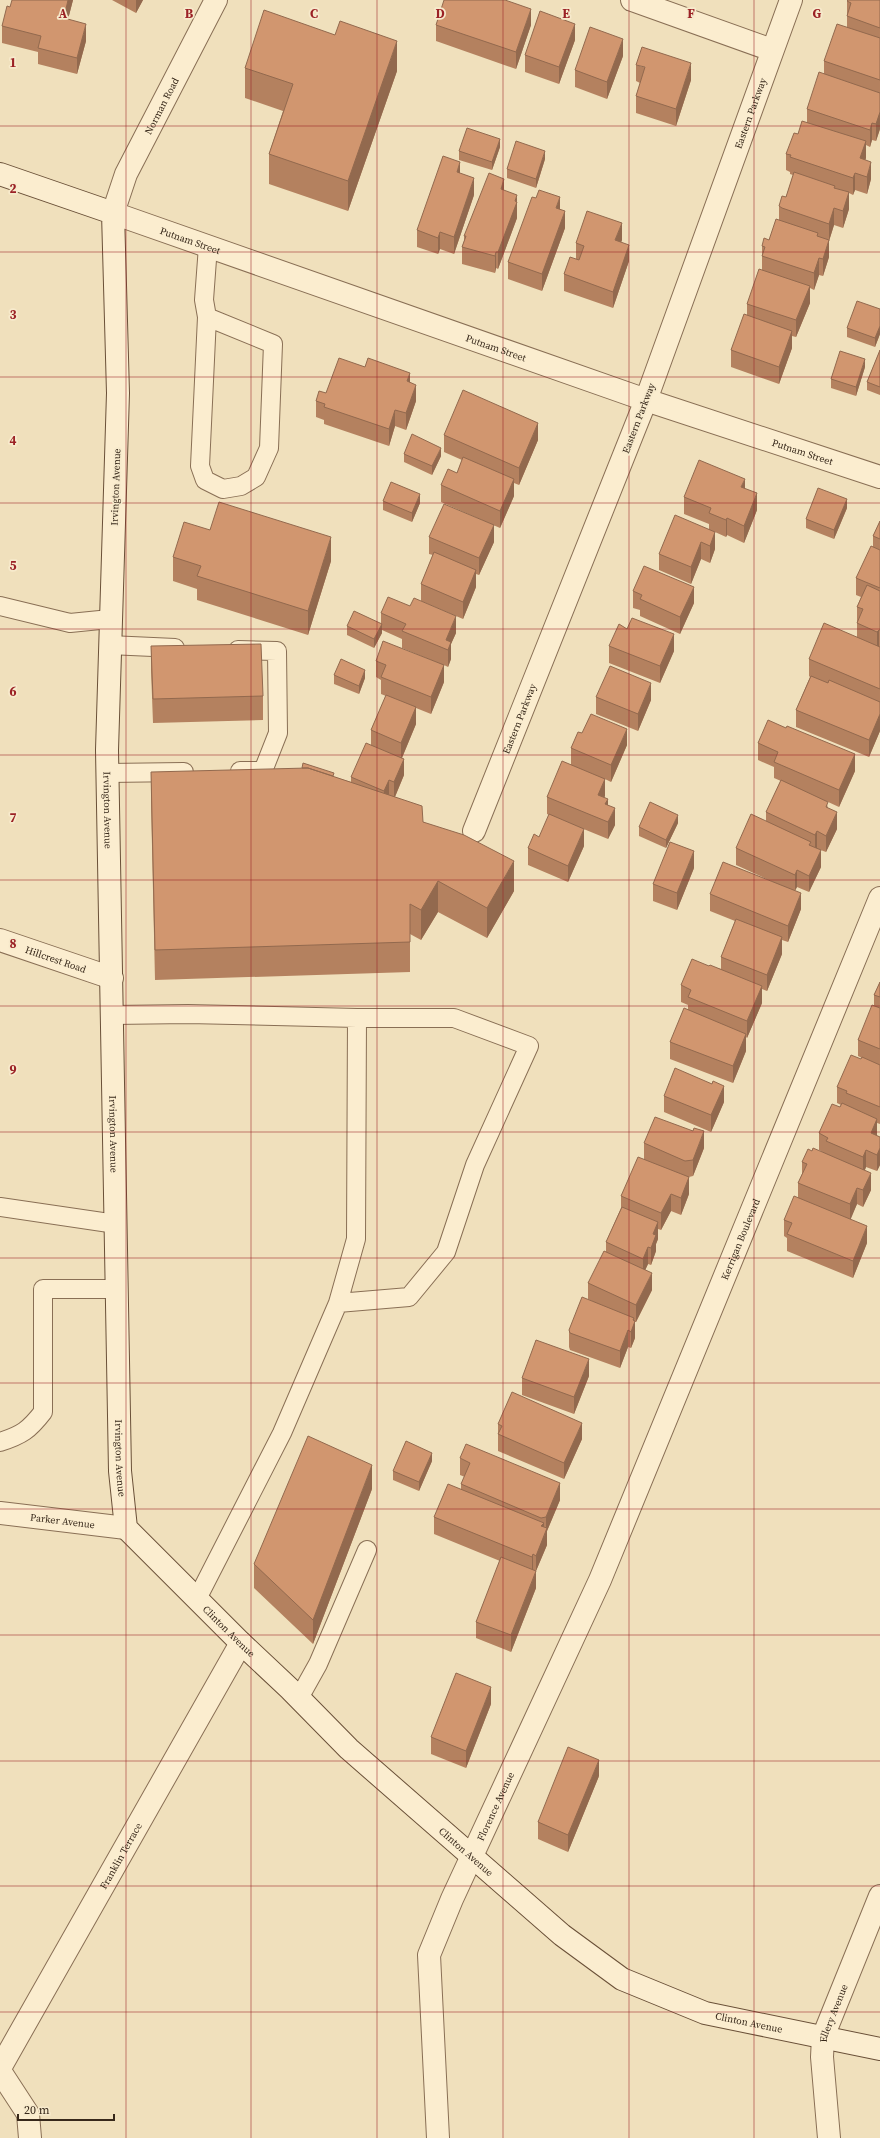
<svg xmlns="http://www.w3.org/2000/svg" width="880" height="2138" font-family="'Source Serif 4',serif">
<style>
.lines{fill:none;stroke-linecap:round;stroke-linejoin:round}
.service-casing{stroke:#896f55;stroke-width:20}
.minor-casing{stroke:#896f55;stroke-width:24}
.tertiary-casing{stroke:#896f55;stroke-width:24}
.secondary-casing{stroke:#6a5038;stroke-width:24}
.service{stroke:#fbedcf;stroke-width:18}
.minor{stroke:#fbedcf;stroke-width:22}
.tertiary{stroke:#fbedcf;stroke-width:22}
.secondary{stroke:#fbedcf;stroke-width:22}
.wall{fill:#b4815f}
.shaded-wall{fill:#92694e}
.building{fill:#d1966f;stroke:#92694e}
.grid{fill:none;stroke:#9b2125;stroke-width:1;stroke-opacity:0.55}
.labels{text-anchor:middle;stroke-width:3.5;stroke-linejoin:round;paint-order:stroke}
.street-label{font-size:10px;fill:#37281a;stroke:#f7eacc}
.grid-label{font-size:13px;text-anchor:middle;font-weight:bold;fill:#9b2125;stroke:#f7eacc;stroke-width:3.5;stroke-linejoin:round;paint-order:stroke}
</style>
<rect width="100%" height="100%" fill="#f0e0bc"/>
<g class="lines">
<defs>
<path id="service" d="M207 317 273 344 269 448 256 477 241 486 223 489 205 480 200 466 207 317 204 300 208 246
M0 606 70 623 110 619
M109 645 175 648
M238 650 277 651 278 733 263 771H240
M108 773 184 772
M113 1015 188 1014 357 1018 356 1239 338 1303 282 1433 197 1599
M0 1207 116 1224
M338 1303 409 1297 446 1252 475 1165 529 1046 454 1018H357
M0 1442C22 1435 29 1430 43 1412V1289H117
M299 1698 318 1664 367 1550"/>
<g id="minor">
<path d="M632 0 772 50"/>
<path id="s1" d="M113 213 126 174 216 0"/>
<path id="s2" d="M474 831 646 400 880 477"/>
<path id="s3" d="M0 940 112 978"/>
<path id="s4" d="M0 2068 241 1643"/>
<path d="M0 2071 28 2114 30 2138"/>
<path id="s5" d="M829 2138 822 2057 823 2037 880 1896"/>
</g>
<g id="tertiary">
<path id="s6" d="M113 213 646 400 791 0"/>
<path id="s7" d="M0 1513 126 1528"/>
<path id="s8" d="M438 2138 429 1955 452 1899 600 1580 880 898"/>
</g>
<g id="secondary">
<path id="s9" d="M0 174 113 213 118 393 107 750 120 1471 126 1528 241 1643 290 1689 349 1749 562 1935 622 1979 705 2013 880 2049"/>
</g>
</defs>
<!-- service casing -->
<use href="#service" class="service-casing"/>
<!-- minor casing -->
<use href="#minor" class="minor-casing"/>
<!-- tertiary casing -->
<use href="#tertiary" class="tertiary-casing"/>
<!-- secondary casing -->
<use href="#secondary" class="secondary-casing"/>
<!-- service -->
<use href="#service" class="service"/>
<!-- minor -->
<use href="#minor" class="minor"/>
<!-- tertiary -->
<use href="#tertiary" class="tertiary"/>
<!-- secondary -->
<use href="#secondary" class="secondary"/>
</g>
<!-- wall -->
<path class="wall" d="M73 0 68 19 86 41 77 74 38 64V52L2 43V26L10 7Z
M112 0H143L136 13Z
M880 0V129L876 141 872 140 870 147 866 145V158L865 160 871 179 867 194 855 190 853 195 849 193V209L843 228 834 225 829 241V257L823 276 819 275 814 290 810 288V303L796 337 792 336V348L779 384 731 367V350L747 315V304L762 270V246L769 240 779 220V206L786 197 793 175 790 174V172L786 170V154L798 134 807 122V109L824 74V61L847 27V1Z
M436 25H531L516 69 436 41Z
M335 35 397 71 348 211 269 184V154L283 111 245 98V68Z
M575 40 559 84 525 72V55Z
M623 56 607 99 575 87V70Z
M636 65 691 80 676 126 636 113V96L640 83 636 81Z
M500 147 492 170 459 160V151Z
M545 159 536 188 507 178V169Z
M504 190 517 211V218L498 269 496 268 495 273 462 264V247L464 241V236Z
M474 195 454 254 440 249 438 254 417 247V230Z
M560 210 565 228 542 291 508 279V262Z
M622 240 621 242 629 261 613 308 564 291V274L576 259V243Z
M880 309V334L875 347 847 337V328Z
M880 350V395L867 390V382Z
M865 367 856 396 831 388V379Z
M410 382 416 401 406 430 395 426 389 446 324 424V420L316 417V401L326 393Z
M444 435 538 440 519 485 514 483V496L500 528 441 502V485L457 473 462 460 444 452Z
M404 454 441 456 432 475 404 462Z
M745 489 757 510 744 543 727 535 726 537 715 532V549L710 563 701 559 691 584 659 570V554L709 529V524L684 514V497Z
M383 501 420 503 412 522 383 510Z
M847 508 834 539 806 528V519Z
M880 521V731L869 757 796 727V710L810 677 809 676V659L857 637V607L861 597 856 595V578L873 547V536Z
M210 530 331 561 308 635 197 600V589L173 581V557Z
M429 537 494 542 479 575 476 574V587L463 619 421 601V584L433 555 429 554Z
M633 591 694 603 680 634 640 616V610L633 608Z
M381 613 456 633 451 644V659L448 667 444 665V682L431 714 416 708V724L402 758 404 775 395 797 423 822 514 891 487 938 438 912 421 940 410 934V972L155 980 151 802V772L334 777 351 782V777L371 745V730L386 696 381 694V680L376 677V661L438 663 402 648V639L382 630V633L374 648 347 635V626L381 624Z
M151 646 263 696V720L153 723 151 670Z
M609 646 674 651 660 683 609 663Z
M334 675 365 678 359 694 334 684Z
M596 697 651 700 638 731 596 714Z
M582 733 627 745 611 782 605 779V796L604 797 615 825 608 839 547 814V797L571 765V748Z
M758 743 855 771 839 807 826 801 828 808 837 829 826 852 818 849 821 867 809 892 797 887 795 890 801 909 788 942 782 940V954L767 991 762 989V1003L747 1038 746 1037V1051L733 1083 670 1059V1042L688 1010V1005L681 1002V985L709 966 721 969V957L735 921 710 911V894L773 882 736 865V848L766 821V812L781 781 774 778V767L758 760Z
M678 823 666 848 639 836V827Z
M539 837 584 846 568 882 528 865V848Z
M694 868 677 910 653 901V884Z
M880 982V1124L877 1123V1136L880 1137V1165L877 1171 866 1167 865 1170 871 1190 863 1207 857 1204 850 1219 867 1243 853 1278 787 1251V1238L784 1236V1220L798 1198V1183L802 1174V1162L812 1151 826 1154 819 1150V1133L840 1107 841 1105 837 1103V1087L862 1058 858 1056V1040L874 1006V995Z
M712 1084 724 1102 711 1132 664 1112V1096Z
M644 1143 704 1148 693 1176 689 1177V1194L681 1215 671 1211 661 1230 658 1229V1239L656 1244V1251L651 1265 648 1264 645 1270 652 1290 636 1322H635V1338L631 1348 628 1347 620 1368 570 1350 569 1347V1330L597 1304 588 1299V1283L606 1252V1242L621 1208V1196L644 1159Z
M589 1376 574 1414 522 1395V1378Z
M498 1424 582 1439 564 1479 498 1451Z
M460 1458 560 1500 547 1531V1545L536 1571V1588L511 1652 476 1638V1622L500 1561 434 1534V1517L461 1489V1484L465 1477 460 1475Z
M432 1461 419 1491 393 1480V1471Z
M372 1489 313 1644 254 1588V1564Z
M491 1704 466 1768 431 1754V1737Z
M599 1776 568 1852 538 1839V1822Z"/>
<!-- shaded-wall -->
<path class="shaded-wall" d="M68 0H73L64 35V18Z
M136 0H143L136 13Z
M531 9V25L516 69V52Z
M86 24V41L77 74V58Z
M575 24V40L559 84V67Z
M623 39V56L607 99V82Z
M397 41V71L348 211V181Z
M691 63V80L676 126V109Z
M880 97V129L876 141V124Z
M872 123V140L870 147V130Z
M500 139V147L492 170V162Z
M866 141V158L860 175V158Z
M545 151V159L536 188V179Z
M460 162V179L457 172Z
M871 162V179L867 194V177Z
M855 173V190L853 195V178Z
M474 178V195L454 254V237Z
M504 179V195L501 189Z
M849 192V209L843 228V211Z
M517 195V218L498 269V252Z
M560 197V214L556 208Z
M834 208V225L829 241V257L823 276V259L829 240V224Z
M565 211V228L542 291V274Z
M622 223V240L615 257V240Z
M440 232V249L438 254V238Z
M629 245V261L613 308V292Z
M496 252V268L495 273V256Z
M819 258V275L814 290V273Z
M810 286V303L796 337V320Z
M880 326V334L875 347V338Z
M792 331V348L779 384V367Z
M865 359V367L856 396V387Z
M410 373V390L407 381Z
M416 385V401L406 430V413Z
M395 410V426L389 446V429Z
M538 423V440L519 485V468Z
M441 448V456L432 475V466Z
M514 479V496L500 528V511Z
M745 479V496L741 487Z
M757 493V510L744 543V526Z
M420 494V503L412 522V513Z
M847 499V508L834 539V530Z
M727 518V535L726 537V520Z
M494 525V542L479 575V558Z
M715 532V549L710 563V546Z
M331 537V561L308 635V611Z
M701 542V559L691 584V567Z
M476 570V587L463 619V602Z
M694 587V603L680 634V617Z
M456 616V633L451 644V659L448 667V650L446 640Z
M382 624V633L374 648V639Z
M879 630V646L877 649V632Z
M674 634V651L660 683V666Z
M444 665V682L431 714V697Z
M365 670V678L359 694V686Z
M651 683V700L638 731V714Z
M416 707V724L401 760V743Z
M880 714V731L869 757V740Z
M627 729V745L611 782V765Z
M855 754V771L839 807V790Z
M404 759V775L394 799V782Z
M605 779V796L598 811V795Z
M389 780V797L384 808V791Z
M608 799V816L605 804Z
M615 808V825L608 839V822Z
M837 812V829L826 852V836Z
M678 815V823L666 848V840Z
M584 829V846L568 882V866Z
M817 831V848L815 852V835Z
M821 850V867L809 892V876Z
M694 851V868L677 910V893Z
M514 861V891L487 938V908Z
M797 870V887L795 891V875Z
M438 881V912L421 940V910Z
M801 893V909L788 942V926Z
M782 937V954L767 991V975Z
M762 986V1003L747 1038V1021Z
M746 1034V1051L733 1083V1066Z
M724 1086V1102L711 1132V1115Z
M877 1119V1135L871 1150V1133Z
M704 1131V1148L693 1176V1160Z
M880 1148V1165L877 1171V1155Z
M866 1150V1167L863 1174V1157Z
M871 1173V1190L863 1207V1190Z
M689 1177V1194L681 1215V1198Z
M857 1188V1204L850 1221V1204Z
M671 1194V1211L661 1230V1213Z
M658 1222V1239L656 1244V1251L651 1265V1248L653 1234Z
M867 1226V1243L853 1278V1261Z
M648 1247V1264L643 1275V1259Z
M652 1273V1290L636 1322V1305Z
M634 1318V1324L635 1321V1338L631 1348V1332L633 1320Z
M628 1330V1347L620 1368V1351Z
M589 1359V1376L574 1414V1397Z
M582 1423V1439L564 1479V1463Z
M432 1453V1461L419 1491V1482Z
M372 1465V1489L313 1644V1620Z
M560 1483V1500L547 1531V1545L536 1571V1588L511 1652V1635L536 1572V1556L541 1526 544 1523V1537L546 1531V1517Z
M533 1554V1571L532 1574V1557Z
M491 1687V1704L466 1768V1751Z
M599 1760V1776L568 1852V1835Z"/>
<!-- building -->
<path class="building" d="M12 0H68L64 18 86 24 77 58 38 48 41 36 2 26 7 6 10 7Z
M444 0H505L531 9 516 52 436 25Z
M848 0H880V28L847 16 851 3 847 1Z
M264 10 335 35 340 21 397 41 348 181 269 154 293 84 245 68Z
M540 11 575 24 559 67 525 55Z
M837 24 880 38V80L824 61Z
M590 27 623 39 607 82 575 70Z
M642 47 691 63 676 109 636 96 645 67 636 65Z
M819 72 880 93V112L876 124 872 123 870 130 807 109Z
M802 121 866 141 860 158 871 162 867 177 855 173 853 178 790 157 791 155 786 154 794 133 798 134Z
M467 128 500 139 492 162 459 151Z
M516 141 545 151 536 179 507 169Z
M443 156 460 162 457 172 474 178 454 237 440 232 438 238 417 230Z
M794 172 835 186 834 188 849 192 843 211 834 208 829 224 782 208 779 206 782 196 786 197Z
M489 173 504 179 501 189 517 195 515 201 517 202 498 252H496L495 256 462 247 466 236H464Z
M539 190 560 197 556 208 565 211 542 274 508 262 532 197 536 198Z
M587 211 622 223 615 240 629 245 613 292 564 274 570 257 579 260 584 246 576 243Z
M776 219 818 233 817 236 829 240 823 259 819 258 814 273 762 256 765 247 762 246 764 238 769 240Z
M759 269 810 286 796 320 747 304Z
M857 301 880 309V326L875 338 847 328Z
M744 314 792 331 779 367 731 350Z
M880 350V387L867 382Z
M840 351 865 359 856 387 831 379Z
M339 358 365 367 368 358 410 373 407 381 416 385 406 413 395 410 389 429 324 407 325 404 316 401 319 391 326 393Z
M463 390 538 423 519 468 444 435Z
M412 434 441 448 432 466 404 454Z
M463 457 514 479 500 511 441 485 448 469 457 473Z
M699 460 745 479 741 487 757 493 744 526 727 518 726 520 709 513 711 508 684 497Z
M391 482 420 494 412 513 383 501Z
M818 488 847 499 834 530 806 519Z
M219 502 331 537 308 611 197 576 201 566 173 557 184 522 210 530Z
M444 504 494 525 479 558 429 537Z
M675 515 715 532 710 546 701 542 691 567 659 554Z
M880 521V539L873 536Z
M871 546 880 550V588L856 578Z
M434 552 476 570 463 602 421 584Z
M644 566 694 587 680 617 640 599 642 595 633 591Z
M867 585 880 591V630H879L877 632 857 623 863 609 857 607Z
M388 597 410 606 414 598 456 616 446 640 451 642 448 650 402 631 406 624 381 613Z
M354 611 382 624 374 639 347 626Z
M632 618 674 634 660 666 609 646 619 624 627 629Z
M824 623 880 647V689L809 659Z
M383 641 444 665 431 697 381 677 386 665 376 661Z
M261 644 263 696 153 699 151 646Z
M341 659 365 670 359 686 334 675Z
M610 666 651 683 638 714 596 697Z
M811 676 828 683 829 680 880 702V714L869 740 796 710Z
M386 695 416 707 401 743 371 730Z
M591 714 627 729 611 765 571 748 578 732 582 733Z
M768 720 786 728 787 726 855 754 839 790 774 762 778 752 758 743Z
M366 743 404 759 394 782 389 780 384 791 351 777Z
M562 761 605 779 598 795 608 799 605 804 615 808 608 822 547 797Z
M303 763 334 773 333 776 308 768H302Z
M308 768 422 806 423 822 464 835 514 861 487 908 438 881 421 910 410 904V942L155 950 151 772Z
M781 780 828 802 826 807 837 812 826 836 817 831 815 835 766 812Z
M650 802 678 815 666 840 639 827Z
M549 814 584 829 568 866 528 848 534 834 539 837Z
M751 814 811 842 809 845 821 850 809 876 797 870 795 875 736 848Z
M670 842 694 851 677 893 653 884Z
M723 862 801 893 788 926 710 894Z
M736 919 782 937 767 975 721 957Z
M692 959 709 966 710 965 762 986 747 1021 688 997 691 990 681 985Z
M880 982V997L874 995Z
M872 1005 880 1008V1049L858 1040Z
M684 1008 746 1034 733 1066 670 1042Z
M851 1055 861 1059 862 1057 880 1065V1107L846 1093 847 1091 837 1087Z
M675 1068 712 1084 713 1081 724 1086 711 1115 664 1096Z
M842 1103 877 1119 871 1133 880 1137V1148L877 1155 866 1150 863 1157 826 1141 828 1138 819 1133 832 1104 840 1107Z
M655 1117 693 1131 694 1128 704 1131 693 1160 685 1161 644 1143Z
M813 1148 871 1173 863 1190 857 1188 850 1204 798 1183 807 1164 802 1162 808 1149 812 1151Z
M638 1157 689 1177 681 1198 671 1194 661 1213 621 1196Z
M794 1196 867 1226 853 1261 787 1234 792 1223 784 1220Z
M622 1207 658 1222 653 1234 656 1235 651 1248 648 1247 643 1259 606 1242Z
M604 1251 652 1273 636 1305 588 1283Z
M582 1297 634 1318 633 1320 635 1321 631 1332 628 1330 620 1351 570 1333 569 1330Z
M536 1340 589 1359 574 1397 522 1378Z
M512 1392 582 1423 564 1463 498 1434 502 1426 498 1424Z
M308 1436 372 1465 313 1620 254 1564Z
M406 1441 432 1453 419 1482 393 1471Z
M466 1444 560 1483 546 1517 541 1518 461 1484 470 1463 460 1458Z
M448 1484 544 1523 541 1526 547 1528 536 1556 533 1554 532 1557 434 1517Z
M501 1557 536 1571 511 1635 476 1622Z
M456 1673 491 1687 466 1751 431 1737Z
M568 1747 599 1760 568 1835 538 1822Z"/>
<!-- grid -->
<path class="grid" d="M126 0V2138M251 0V2138M377 0V2138M503 0V2138M629 0V2138M754 0V2138M0 126H880M0 252H880M0 377H880M0 503H880M0 629H880M0 755H880M0 880H880M0 1006H880M0 1132H880M0 1258H880M0 1383H880M0 1509H880M0 1635H880M0 1761H880M0 1886H880M0 2012H880"/>
<g class="labels">
<!-- street labels -->
<g class="street-label">
<text dy="4" stroke="none"><textPath href="#s1" startOffset="118">Norman Road</textPath></text>
<text dy="4" stroke="none"><textPath href="#s6" startOffset="870">Eastern Parkway</textPath></text>
<text dy="4" stroke="none"><textPath href="#s6" startOffset="82">Putnam Street</textPath></text>
<text dy="4" stroke="none"><textPath href="#s6" startOffset="406">Putnam Street</textPath></text>
<text transform="translate(638 418) rotate(-69)" y="4">Eastern Parkway</text>
<text dy="4" stroke="none"><textPath href="#s2" startOffset="629">Putnam Street</textPath></text>
<text transform="translate(115 487) rotate(-88)" y="4">Irvington Avenue</text>
<text dy="4" stroke="none"><textPath href="#s2" startOffset="121">Eastern Parkway</textPath></text>
<text dy="4" stroke="none"><textPath href="#s9" startOffset="717">Irvington Avenue</textPath></text>
<text dy="4" stroke="none"><textPath href="#s3" startOffset="59">Hillcrest Road</textPath></text>
<text dy="4" stroke="none"><textPath href="#s9" startOffset="1041">Irvington Avenue</textPath></text>
<text dy="4" stroke="none"><textPath href="#s8" startOffset="964">Kerrigan Boulevard</textPath></text>
<text dy="4" stroke="none"><textPath href="#s9" startOffset="1365">Irvington Avenue</textPath></text>
<text dy="4" stroke="none"><textPath href="#s7" startOffset="63">Parker Avenue</textPath></text>
<text dy="4" stroke="none"><textPath href="#s9" startOffset="1581">Clinton Avenue</textPath></text>
<text dy="4" stroke="none"><textPath href="#s8" startOffset="346">Florence Avenue</textPath></text>
<text dy="4" stroke="none"><textPath href="#s9" startOffset="1905">Clinton Avenue</textPath></text>
<text dy="4" stroke="none"><textPath href="#s4" startOffset="244">Franklin Terrace</textPath></text>
<text dy="4" stroke="none"><textPath href="#s5" startOffset="127">Ellery Avenue</textPath></text>
<text dy="4" stroke="none"><textPath href="#s9" startOffset="2241">Clinton Avenue</textPath></text>
</g>
</g>
<g class="grid-label">
<text x="63" y="18">A</text>
<text x="189" y="18">B</text>
<text x="314" y="18">C</text>
<text x="440" y="18">D</text>
<text x="566" y="18">E</text>
<text x="691" y="18">F</text>
<text x="817" y="18">G</text>
<text x="13" y="67">1</text>
<text x="13" y="193">2</text>
<text x="13" y="319">3</text>
<text x="13" y="445">4</text>
<text x="13" y="570">5</text>
<text x="13" y="696">6</text>
<text x="13" y="822">7</text>
<text x="13" y="948">8</text>
<text x="13" y="1074">9</text>
</g>
<!-- scale -->
<path d="M18 2114v6h96v-6" fill="none" stroke="#37281a" stroke-width="2"/>
<text x="24" y="2114" font-size="12" fill="#37281a" stroke="#f7eacc" stroke-width="3" paint-order="stroke">20 m</text>
</svg>
